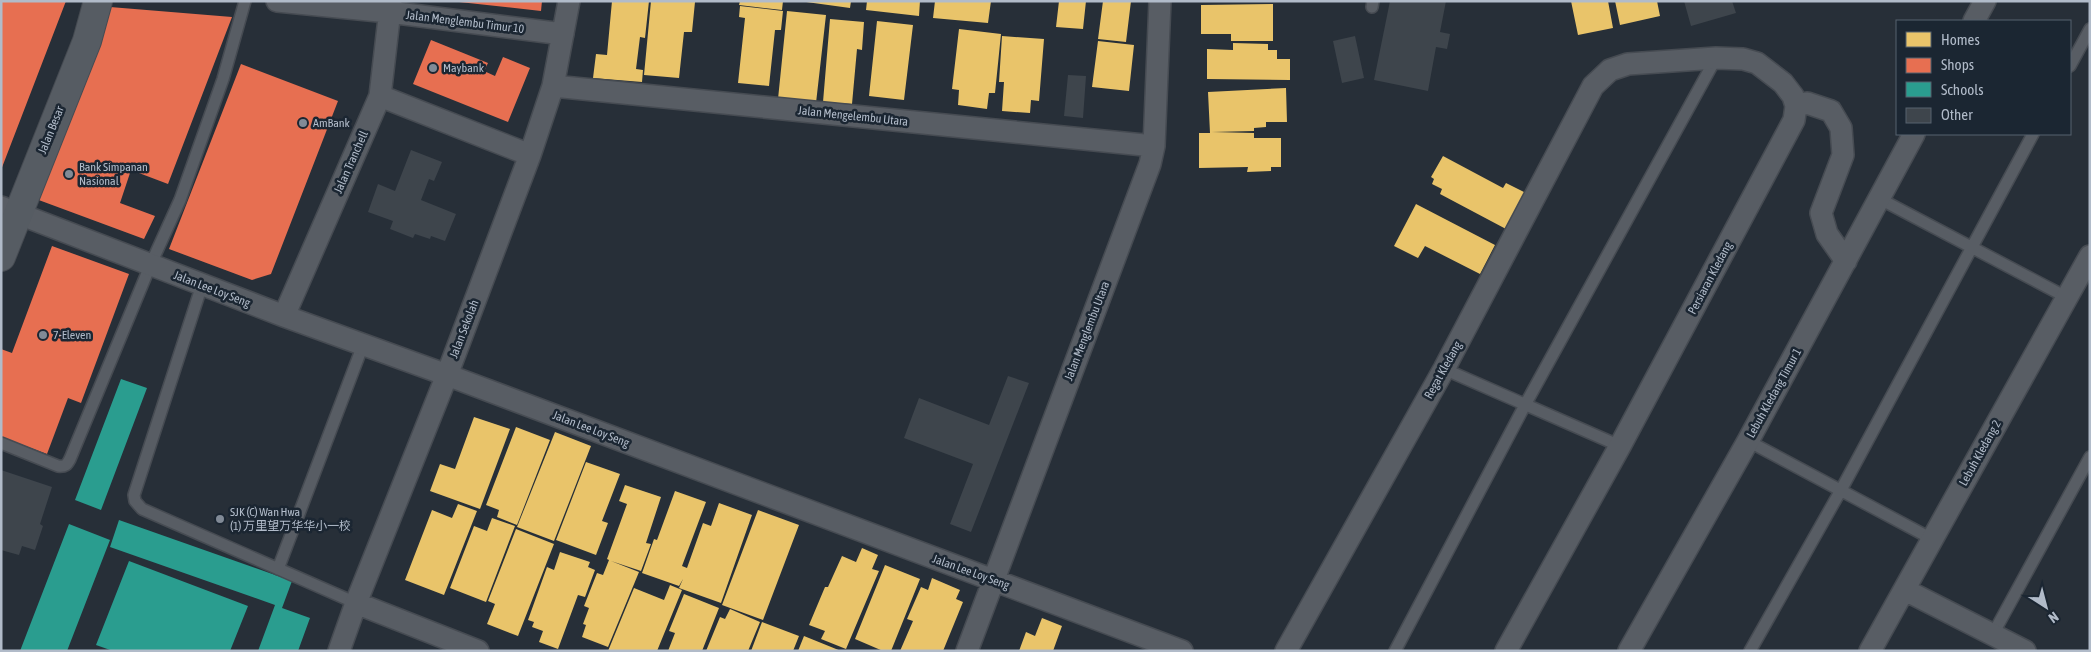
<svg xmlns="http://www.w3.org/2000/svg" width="2091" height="652" font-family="'Asap Condensed','Noto Sans SC',sans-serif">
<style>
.homes{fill:#e9c46a}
.shops{fill:#e76f51}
.schools{fill:#2a9d8f}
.building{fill:#3e454c}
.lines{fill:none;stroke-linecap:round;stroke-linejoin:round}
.lane-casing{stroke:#464b52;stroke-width:14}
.street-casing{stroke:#464b52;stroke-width:24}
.secondary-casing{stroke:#464b52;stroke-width:30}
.lane{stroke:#585d64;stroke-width:11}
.street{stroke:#585d64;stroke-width:21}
.secondary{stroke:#565c63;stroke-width:28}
.poi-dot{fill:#818a96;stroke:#1b2632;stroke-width:2}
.labels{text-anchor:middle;stroke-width:5;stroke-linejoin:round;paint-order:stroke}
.street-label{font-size:12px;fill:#b1bbc9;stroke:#1b2632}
.poi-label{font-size:12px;fill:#b1bbc9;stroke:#1b2632;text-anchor:start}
</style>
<rect width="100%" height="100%" fill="#272f38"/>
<!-- homes -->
<path class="homes" d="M612 1H649L645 38 640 37 636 69 643 70 642 82 593 78 596 54 607 55Z
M651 1 695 2 692 32H684L679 78 644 75Z
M740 1H783L782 10 739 5Z
M799 1H851L850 8Z
M867 1H920L919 16 866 10Z
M935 1H991L988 23 933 18Z
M1059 1H1086L1083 29 1056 27Z
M1103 1H1131L1126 42 1098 39Z
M1571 1H1608L1613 28 1578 35Z
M1615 1H1657L1660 16 1620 25Z
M1273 4V41H1231V34H1201V5Z
M740 6 783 11 781 30H775L769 86 738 83 745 18 739 17Z
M787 11 826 15 816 103 778 99Z
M830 19 864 22 862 50 857 49 852 104 823 102Z
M877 21 913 25 904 100 869 96Z
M959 29 1001 34 995 93H989L987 109 958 105 959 90 952 89Z
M1002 36 1044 39 1039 101 1031 100 1030 113 1002 111 1004 82H999Z
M1098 41 1134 45 1129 91 1092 87Z
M1233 43 1268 44V50H1277V59H1290V80L1207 79V49L1233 50Z
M1286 88 1287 122H1266V127L1254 128V131L1212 132 1254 133V138H1281V167H1271V171L1247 172 1248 167 1199 168V133H1210L1208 92Z
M1443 156 1503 188 1506 183 1526 193 1506 229 1440 194 1442 189 1432 184 1434 179 1431 177Z
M1416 204 1495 245 1480 274 1425 246 1418 258 1394 246Z
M474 417 510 429 480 509 430 491 440 464 455 469Z
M516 427 550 440 517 525 497 517 499 510 486 505Z
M555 432 591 446 554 541 517 527Z
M586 462 620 474 602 521 608 523 596 555 556 540Z
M625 485 661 497 646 543 651 544 641 571 611 561 639 572 608 647 582 637 586 625 583 624 589 608 584 606 597 573 603 575 609 560 607 559 627 504 619 501Z
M675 491 706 502 682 566 687 568 703 523 711 526 719 503 752 515 721 603 679 588 683 579 679 586 642 573 654 539 657 540Z
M458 504 477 511 444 595 405 580 432 510 452 518Z
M758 510 799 525 763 620 722 605Z
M492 518 515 526 486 602 450 588 474 526 487 531Z
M516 529 554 544 518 636 487 624 495 604 488 601Z
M862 548 878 555 872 569 879 571 846 649 821 639 825 631 809 625 825 587H828L842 556 856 562Z
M560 552 590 562 588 567 595 570 585 597 578 595 558 649 539 642 543 631 532 627 534 622 528 620 547 567 554 570Z
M885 565 920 579 891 651H883L855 639Z
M932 578 960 590 956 599 963 602 943 651H900L913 621 907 619 921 587 928 590Z
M670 585 682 590 657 651H608L634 588 664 600Z
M684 594 719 608 702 651H668L675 633 669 631Z
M730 609 760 622 748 651H706L720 617 725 619Z
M1042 618 1062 626 1053 651H1019L1026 632 1035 636Z
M762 622 799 636 793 651H751Z
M804 636 841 651H798Z"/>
<!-- shops -->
<path class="shops" d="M1 1H66L1 170Z
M450 1H542L541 11Z
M110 7 232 17 168 184 131 170 120 203 155 216 144 239 36 199Z
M431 40 488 63 484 71 495 76 503 57 530 68 508 122 413 84Z
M241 64 338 101 271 274 252 280 169 249Z
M52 246 129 274 81 403 68 398 47 454 1 437V349L12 353Z"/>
<!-- schools -->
<path class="schools" d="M121 379 147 388 101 510 75 500Z
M119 520 292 581 282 608 310 618 298 651H258L275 605 110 547Z
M69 524 110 540 67 651H20Z
M129 561 248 606 230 651H113L96 645Z"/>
<!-- building -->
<path class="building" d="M1390 1H1446L1440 32 1450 34 1447 49 1436 47 1428 91 1374 80Z
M1684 1H1732L1736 13 1691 26Z
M1355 36 1364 78 1342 83 1333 41Z
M1068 75 1086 76 1083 118 1064 116Z
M411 150 442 162 434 181 429 179 421 200 456 214 445 241 431 236 430 239 415 234 413 238 390 229 393 221 368 212 378 184 395 191Z
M1008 376 1029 383 971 532 950 524 973 464 904 438 919 398 989 425Z
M1 470 52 487 40 524 43 526 35 550 22 546 19 555 1 550Z"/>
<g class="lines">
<defs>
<path id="lane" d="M1372 7 1373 1
M2070 66 2090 29
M1880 199 2066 297
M202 285 134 495 135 501 142 509 356 603
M1444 369 1620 446
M1748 441 1932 539
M1 443 58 466C65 467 67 465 70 459L150 266 180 200 223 79 245 1
M278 569 363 345
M1993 634 2090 457
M1395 651 1525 405 1716 58
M1750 651 1841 490 2033 134"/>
<path id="street" d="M277 1 389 12 563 34
M1974 21 1985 1
M553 86 1154 146
M380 96 530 155
M1796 106 1807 103 1831 111 1841 128 1843 155 1821 213 1827 234 1846 261
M1 207 284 316 447 375 1182 651
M284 316 380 96 391 1
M1905 590 2025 651
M356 603 478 651
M339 651 356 603 447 375 530 155 553 86 569 1
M967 651 1150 164 1154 146 1160 1
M1286 651 1444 369 1593 86 1610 70 1628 64 1716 58 1743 59 1757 63 1783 83 1793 96 1796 106 1794 120 1620 446 1506 651
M1629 651 1748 441 1914 134
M1870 651 2090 256"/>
<path id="secondary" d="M1 257 87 41 98 1"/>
</defs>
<!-- lane casing -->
<use href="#lane" class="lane-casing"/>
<!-- street casing -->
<use href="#street" class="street-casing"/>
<!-- secondary casing -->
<use href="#secondary" class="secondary-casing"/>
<!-- lane -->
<use href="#lane" class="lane"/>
<!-- street -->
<use href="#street" class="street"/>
<!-- secondary -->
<use href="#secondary" class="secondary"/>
</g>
<!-- markers -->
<g class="poi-dot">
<circle cx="433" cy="68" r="5"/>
<circle cx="303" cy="123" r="5"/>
<circle cx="69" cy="174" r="5"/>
<circle cx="43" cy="335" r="5"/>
<circle cx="220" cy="519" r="5"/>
</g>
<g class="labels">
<!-- street labels -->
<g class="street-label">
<text transform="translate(465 22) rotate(7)" y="4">Jalan Menglembu Timur 10</text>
<text transform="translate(853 116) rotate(6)" y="4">Jalan Mengelembu Utara</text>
<text transform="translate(51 130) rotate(-68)" y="4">Jalan Besar</text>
<text transform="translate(351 162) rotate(-66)" y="4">Jalan Tranchell</text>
<text transform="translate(1710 278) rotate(-62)" y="4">Persiaran Kledang</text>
<text transform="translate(212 289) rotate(21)" y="4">Jalan Lee Loy Seng</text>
<text transform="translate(464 329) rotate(-69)" y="4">Jalan Sekolah</text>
<text transform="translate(1087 331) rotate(-69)" y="4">Jalan Menglembu Utara</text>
<text transform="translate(1443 370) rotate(-61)" y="4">Regat Kledang</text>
<text transform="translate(1774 393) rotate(-61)" y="4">Lebuh Kledang Timur 1</text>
<text transform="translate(591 429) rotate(21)" y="4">Jalan Lee Loy Seng</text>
<text transform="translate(1980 453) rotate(-61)" y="4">Lebuh Kledang 2</text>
<text transform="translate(971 572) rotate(20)" y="4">Jalan Lee Loy Seng</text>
</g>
<!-- poi labels -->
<g class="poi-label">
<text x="443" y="72">Maybank</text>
<text x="313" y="127">AmBank</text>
<text x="79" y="171">Bank Simpanan<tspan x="79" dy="14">Nasional</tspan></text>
<text x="53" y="339">7-Eleven</text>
<text x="230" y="516">SJK (C) Wan Hwa<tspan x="230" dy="14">(1) 万里望万华华小一校</tspan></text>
</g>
</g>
<!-- border -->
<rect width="2091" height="652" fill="none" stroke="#b1bbc9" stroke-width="5"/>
<!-- legend -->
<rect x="1896" y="20" width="175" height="115" fill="#1b2632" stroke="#57626e"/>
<rect x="1906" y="32" width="25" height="15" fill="#e9c46a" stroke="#57626e"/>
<text x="1941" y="45" font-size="15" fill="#b1bbc9">Homes</text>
<rect x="1906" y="58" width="25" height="15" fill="#e76f51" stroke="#57626e"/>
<text x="1941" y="70" font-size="15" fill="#b1bbc9">Shops</text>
<rect x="1906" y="82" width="25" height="15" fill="#2a9d8f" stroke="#57626e"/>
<text x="1941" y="95" font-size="15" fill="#b1bbc9">Schools</text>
<rect x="1906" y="108" width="25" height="15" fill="#3e454c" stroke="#57626e"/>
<text x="1941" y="120" font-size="15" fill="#b1bbc9">Other</text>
<!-- north arrow -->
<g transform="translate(2046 607) rotate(144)" stroke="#1b2632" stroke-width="4" paint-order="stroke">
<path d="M0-4L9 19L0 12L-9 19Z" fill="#b1bbc9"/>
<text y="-8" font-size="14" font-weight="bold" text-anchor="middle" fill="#b1bbc9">N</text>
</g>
</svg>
